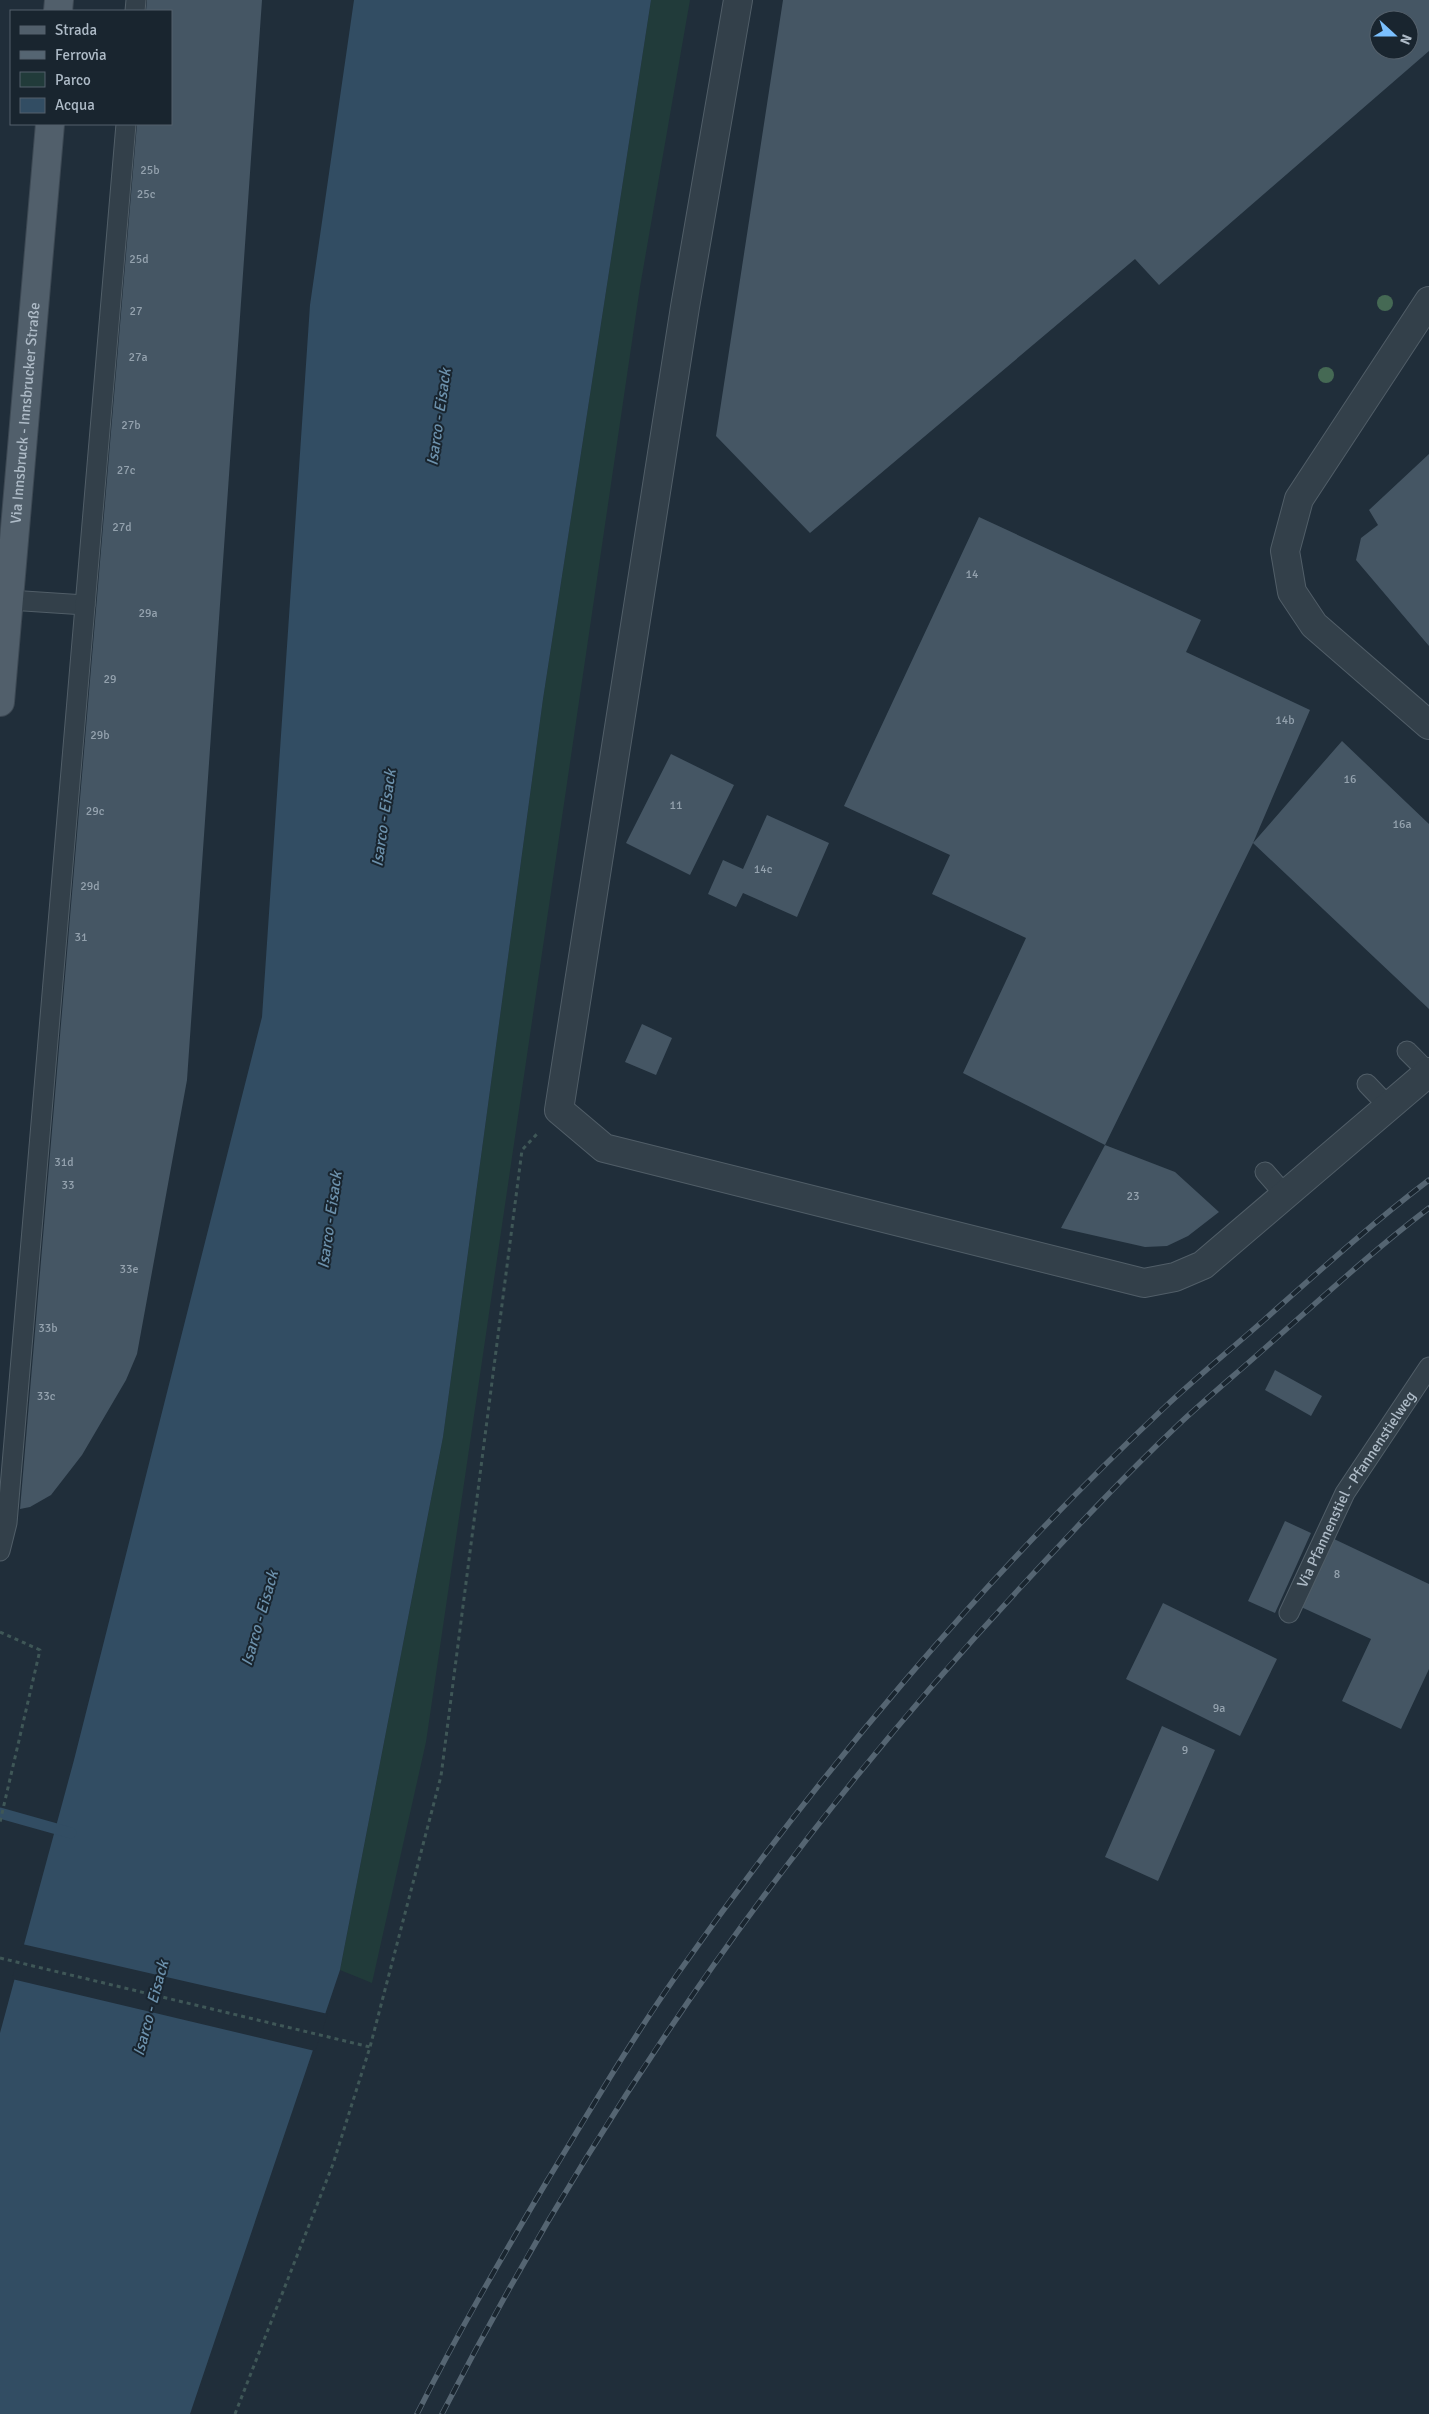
<svg xmlns="http://www.w3.org/2000/svg" width="1429" height="2414" font-family="Signika,sans-serif">
<style>
.green{fill:#213b3a}
.water{fill:#324d63}
.pier{fill:#202e3a}
.lines{fill:none;stroke-linecap:round;stroke-linejoin:round}
.stream{stroke:#324d63;stroke-width:11}
.building{fill:#455664;fill-rule:evenodd}
.lane-casing{stroke:#515e68;stroke-width:21}
.street-casing{stroke:#515e68;stroke-width:30}
.primary-casing{stroke:#3d4954;stroke-width:30}
.path{stroke:#3f5757;stroke-width:3;stroke-dasharray:4 4;stroke-linecap:butt}
.lane{stroke:#33404a;stroke-width:19}
.street{stroke:#33404a;stroke-width:28}
.primary{stroke:#515f6b;stroke-width:28}
.rail-casing{stroke:#556572;stroke-width:5.5}
.rail{stroke:#19252f;stroke-width:4;stroke-dasharray:11;stroke-linecap:butt}
.tree{fill:#456954}
.labels{text-anchor:middle;stroke-width:4;stroke-linejoin:round;paint-order:stroke}
.number-label{font-size:12px;fill:#94a2ae}
.street-label{font-size:15px;fill:#aebbc7;stroke:#19252f}
.water-label{font-size:16px;font-style:italic;fill:#6c91ac;stroke:#19252f}
</style>
<rect width="100%" height="100%" fill="#202e3a"/>
<!-- green -->
<path class="green" d="M651 0H690L640 287 426 1742 372 1983 340 1970 443 1437 543 699Z"/>
<!-- water -->
<path class="water" d="M354 0H651L543 699 443 1437 340 1970 190 2414H0V2033L74 1760 262 1017 310 305Z"/>
<!-- pier -->
<path class="pier" d="M22 1944 328 2014 315 2051 12 1979Z"/>
<g class="lines">
<!-- stream -->
<path class="stream" d="M0 1813 71 1833"/>
</g>
<!-- building -->
<path class="building" d="M147 0H262L187 1080 137 1354 126 1380 82 1455 51 1495 30 1507 20 1509 137 124H171V11H146Z
M783 0H1429V51L1159 285 1135 259 810 533 716 436ZM1379 20H1409V50H1379Z
M1429 454V646L1356 560 1361 538 1378 525 1369 510Z
M979 517 1201 620 1186 652 1310 710 1253 843 1105 1145 963 1073 1026 938 932 894 950 855 844 806Z
M1342 741 1429 824V1009L1253 843Z
M671 754 734 785 690 875 626 843Z
M767 815 829 843 797 917 743 893 736 907 708 894 723 860 743 869Z
M642 1024 672 1038 656 1075 625 1062Z
M1105 1145 1175 1172 1219 1212 1188 1236 1167 1246 1145 1247 1061 1228Z
M1275 1370 1322 1396 1311 1416 1265 1390Z
M1285 1521 1311 1533 1275 1613 1248 1601Z
M1334 1539 1429 1584V1669L1401 1729 1342 1701 1371 1639 1301 1607Z
M1163 1603 1277 1659 1240 1736 1126 1679Z
M1162 1726 1215 1750 1158 1881 1105 1857Z"/>
<g class="lines">
<defs>
<g id="lane">
<path d="M135 11 136 0"/>
<path d="M9 600 85 605"/>
<path d="M1407 1051 1428 1072"/>
<path d="M1367 1084 1389 1107"/>
<path d="M1265 1172 1285 1195"/>
<path d="M0 1551 7 1523 126 124"/>
<path id="s1" d="M1289 1613 1345 1493 1429 1367"/>
</g>
<path id="street" d="M738 0 685 307 559 1110 604 1148 1144 1283 1175 1277 1203 1265 1429 1072
M1429 301 1299 499 1285 551 1292 592 1314 625 1429 725"/>
<g id="primary">
<path d="M58 11 59 0"/>
<path id="s2" d="M0 702 50 124"/>
</g>
</defs>
<!-- lane casing -->
<use href="#lane" class="lane-casing"/>
<!-- street casing -->
<use href="#street" class="street-casing"/>
<!-- primary casing -->
<use href="#primary" class="primary-casing"/>
<!-- path -->
<path class="path" d="M0 1632 40 1650 0 1822
M0 1958 370 2047
M235 2414 333 2164 370 2047 441 1776 522 1150 537 1134"/>
<!-- lane -->
<use href="#lane" class="lane"/>
<!-- street -->
<use href="#street" class="street"/>
<!-- primary -->
<use href="#primary" class="primary"/>
<defs>
<path id="rail" d="M417 2414C457 2334 502 2257 547 2181 589 2112 630 2042 676 1976 818 1774 985 1576 1165 1407 1197 1377 1230 1350 1263 1321 1317 1273 1371 1224 1429 1180
M442 2414C597 2112 788 1838 1019 1589 1071 1533 1123 1477 1178 1425 1209 1396 1242 1369 1273 1341 1324 1296 1375 1249 1429 1208"/>
</defs>
<!-- rail casing -->
<use href="#rail" class="rail-casing"/>
<!-- rail -->
<use href="#rail" class="rail"/>
</g>
<!-- trees -->
<g class="tree">
<circle cx="1385" cy="303" r="8"/>
<circle cx="1326" cy="375" r="8"/>
</g>
<g class="labels">
<!-- number labels -->
<g class="number-label">
<text x="150" y="174">25b</text>
<text x="146" y="198">25c</text>
<text x="139" y="263">25d</text>
<text x="136" y="315">27</text>
<text x="138" y="361">27a</text>
<text x="131" y="429">27b</text>
<text x="126" y="474">27c</text>
<text x="122" y="531">27d</text>
<text x="972" y="578">14</text>
<text x="148" y="617">29a</text>
<text x="110" y="683">29</text>
<text x="1285" y="724">14b</text>
<text x="100" y="739">29b</text>
<text x="1350" y="783">16</text>
<text x="676" y="809">11</text>
<text x="95" y="815">29c</text>
<text x="1402" y="828">16a</text>
<text x="763" y="873">14c</text>
<text x="90" y="890">29d</text>
<text x="81" y="941">31</text>
<text x="64" y="1166">31d</text>
<text x="68" y="1189">33</text>
<text x="1133" y="1200">23</text>
<text x="129" y="1273">33e</text>
<text x="48" y="1332">33b</text>
<text x="46" y="1400">33c</text>
<text x="1337" y="1578">8</text>
<text x="1219" y="1712">9a</text>
<text x="1185" y="1754">9</text>
</g>
<!-- street labels -->
<g class="street-label">
<text dy="5" stroke="none"><textPath href="#s2" startOffset="290">Via Innsbruck - Innsbrucker Straße</textPath></text>
<text dy="5" stroke="none"><textPath href="#s1" startOffset="141">Via Pfannenstiel - Pfannenstielweg</textPath></text>
</g>
<!-- water labels -->
<g class="water-label">
<text transform="translate(438 417) rotate(-82)" y="6">Isarco - Eisack</text>
<text transform="translate(383 818) rotate(-82)" y="6">Isarco - Eisack</text>
<text transform="translate(329 1220) rotate(-82)" y="6">Isarco - Eisack</text>
<text transform="translate(259 1618) rotate(-74)" y="6">Isarco - Eisack</text>
<text transform="translate(150 2008) rotate(-75)" y="6">Isarco - Eisack</text>
</g>
</g>
<!-- legend -->
<rect x="10" y="10" width="162" height="115" fill="#19252f" stroke="#55616c"/>
<rect x="20" y="26" width="25" height="8" fill="#515f6b" stroke="#55616c"/>
<text x="55" y="35" font-size="15" fill="#aebbc7">Strada</text>
<rect x="20" y="51" width="25" height="8" fill="#556572" stroke="#55616c"/>
<text x="55" y="60" font-size="15" fill="#aebbc7">Ferrovia</text>
<rect x="20" y="72" width="25" height="15" fill="#213b3a" stroke="#55616c"/>
<text x="55" y="85" font-size="15" fill="#aebbc7">Parco</text>
<rect x="20" y="98" width="25" height="15" fill="#324d63" stroke="#55616c"/>
<text x="55" y="110" font-size="15" fill="#aebbc7">Acqua</text>
<!-- north arrow -->
<g transform="translate(1394 35) rotate(111)"><circle r="24" fill="#19252f" stroke="#55616c"/>
<path d="M0-4L9 19L0 12L-9 19Z" fill="#7bc0fe"/>
<text y="-8" font-size="14" font-weight="bold" text-anchor="middle" fill="#aebbc7">N</text>
</g>
</svg>
